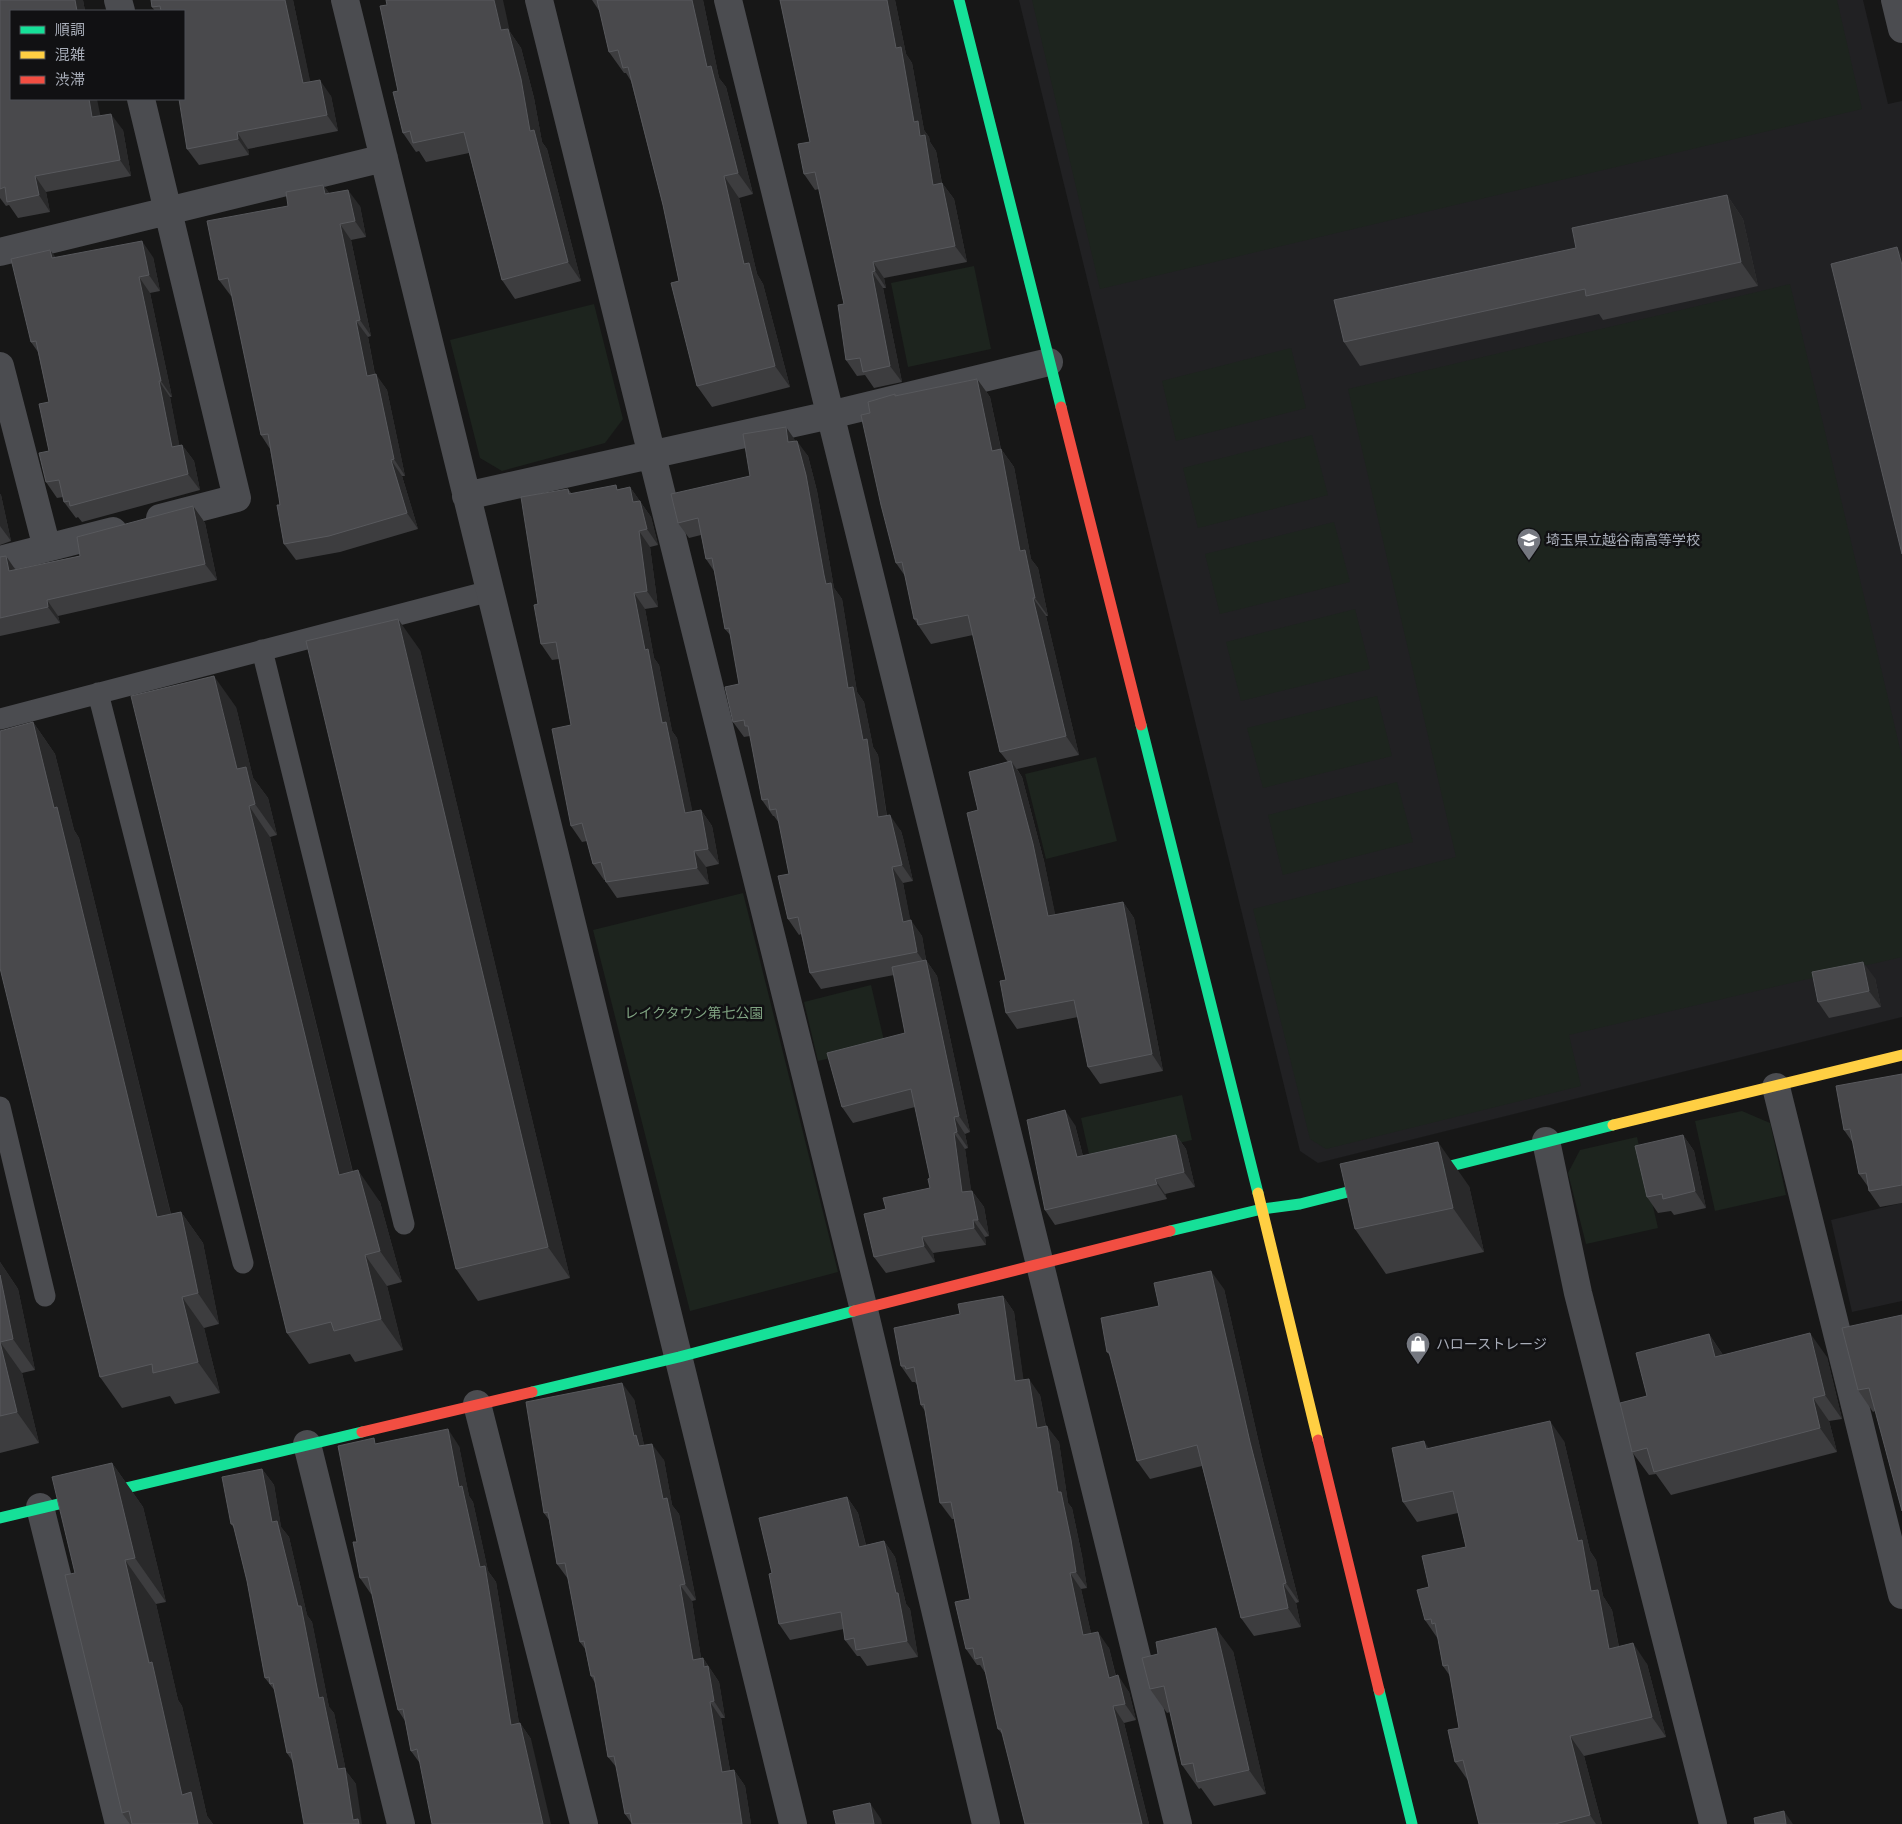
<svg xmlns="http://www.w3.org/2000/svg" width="1902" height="1824" font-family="'Noto Sans','Noto Sans JP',sans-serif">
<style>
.built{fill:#212123}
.green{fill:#1d241e}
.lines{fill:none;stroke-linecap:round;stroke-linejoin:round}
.lane{stroke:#4b4c50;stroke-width:21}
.street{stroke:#4b4c50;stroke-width:28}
.fast{stroke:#16e098;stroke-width:11}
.slow{stroke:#ffcf43;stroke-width:11}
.jam{stroke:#f24e42;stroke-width:11}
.wall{fill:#3d3d3f}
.shaded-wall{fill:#29292a}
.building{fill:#49494c;stroke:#58595d}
.labels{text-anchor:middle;stroke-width:5;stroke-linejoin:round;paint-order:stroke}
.poi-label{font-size:14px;fill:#a8adb8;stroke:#111113;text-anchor:start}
.park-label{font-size:14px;fill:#7fa381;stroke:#111113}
</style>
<rect width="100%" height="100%" fill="#171717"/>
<!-- built -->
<path class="built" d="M1019 0H1863L1888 104 1902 101V1017L1318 1163 1300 1151Z
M1902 1203V1301L1852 1312 1831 1220Z"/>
<!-- green -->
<path class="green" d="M1032 0H1837L1862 109 1100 289Z
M974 266 991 349 908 367 891 283Z
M1790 284 1902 757V957L1569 1035 1581 1086 1326 1149 1310 1139 1253 909 1456 857 1348 389Z
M594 304 623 419 605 443 502 471 480 458 450 340Z
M1291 348 1306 408 1176 441 1162 381Z
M1312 435 1328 495 1198 528 1183 468Z
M1334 522 1350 582 1220 614 1205 554Z
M1355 609 1370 669 1241 701 1226 642Z
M1377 696 1392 756 1263 788 1247 728Z
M1096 757 1117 841 1046 859 1025 774Z
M1397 782 1413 842 1283 875 1268 815Z
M743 893 838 1272 690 1311 593 930Z
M871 985 885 1045 818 1061 804 1002Z
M1182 1095 1192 1140 1091 1163 1081 1118Z
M1742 1111 1770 1123 1786 1195 1715 1211 1695 1121Z
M1637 1137 1658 1228 1586 1244 1568 1173 1580 1150Z"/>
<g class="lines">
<!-- lane -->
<path class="lane" d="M262 650 404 1224
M98 693 243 1263
M0 719 490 591
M0 1107 45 1296"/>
<!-- street -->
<path class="street" d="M118 0 121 11
M345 0 793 1824
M539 0 864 1310 986 1824
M728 0 1178 1824
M1895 0 1902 29
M141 99 237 498 160 518
M0 252 384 158
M0 366 47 548
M466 496 830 415 1049 362
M0 560 113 531
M1776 1087 1902 1595
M1546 1141 1578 1293 1713 1824
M477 1404 584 1824
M307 1444 401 1824
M40 1507 119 1824"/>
<!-- fast -->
<path class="fast" d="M959 0 1061 407
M1141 725 1258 1193
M1170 1231 1262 1209 1300 1204 1613 1125
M532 1392 679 1357 854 1311
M0 1518 362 1432
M1379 1690 1412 1824"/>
<!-- slow -->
<path class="slow" d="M1613 1125 1902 1055
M1258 1193 1318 1440"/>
<!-- jam -->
<path class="jam" d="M1061 407 1141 725
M854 1311 1170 1231
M362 1432 532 1392
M1318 1440 1379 1690"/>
</g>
<!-- wall -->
<path class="wall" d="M0 0H83L85 11H11L100 116 123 130 131 176 46 192 50 212 18 218 9 205 6 206 0 198Z
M151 0H293L310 82 331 96 338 131 248 149 249 155 199 165 187 149 184 11H155L152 7Z
M592 0H703L719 78 726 87 753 194 739 198 757 274 763 284 790 387 712 407 697 386 679 281 663 205 631 81 626 73H624L609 52 600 12Z
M780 0H895L906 54 912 63 924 130 929 137 930 142 936 151 942 183 954 199 967 262 884 278 886 288H883L902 382 874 388 865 375 857 376 846 360 844 304 819 189 815 190 804 174 810 142Z
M510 32 521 48 534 98 542 142 547 149 581 281 515 299 502 280 469 153 426 162 419 151 416 152 403 133 398 91Z
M323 185 330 194 360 206 366 237 351 240 371 336 368 337 375 374 387 390 405 476H402L418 529 340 552 296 560 284 544 279 498 270 449 261 435 232 296H231L219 280 288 206Z
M1727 195 1743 219 1758 286 1603 320 1599 314 1360 366 1344 342 1576 248Z
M50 250 56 258 153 257 160 291 150 293 172 397H170L179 445H182L194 461 200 490 82 522 78 517 76 518 64 502 63 497 57 498 46 482 49 451V402L38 352 31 342Z
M977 379 990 397 1001 449 1014 467 1031 559 1038 568 1048 616H1046L1079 755 1017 769 1022 777 1044 861 1055 915 1123 902 1134 918 1163 1071 1100 1084 1088 1067 1078 1017 1017 1029 1006 1013V980L978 810 1008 762 1000 752 973 635 931 644 914 619 905 576 896 563V396Z
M786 427 795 441 808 456 817 491 834 588 842 599 857 692 864 702 873 747 878 755 887 816 901 831 903 838 913 881 903 883 910 920 922 936 926 960 937 976 970 1132 965 1134 968 1148 965 1149 971 1191H972L984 1207 989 1236 985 1237 986 1245 933 1253 935 1262 886 1273 874 1257 886 1209 930 1188V1178L915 1107 853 1123 842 1107 905 1033 894 975 821 989 810 973 801 934 799 935 788 919 789 874 779 823 774 816H773L762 800 750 736 744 737 733 722 739 684 731 636 725 629 714 571 706 559 701 535 689 538 678 523 750 476Z
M630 487 651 517 658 545 650 547 658 607 645 609 654 658 659 665 672 731 677 738 692 811 701 810 712 826 719 864 706 867 709 884 617 898 606 882 605 880H604L593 864 587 841 582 842 571 826V725L559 659 552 660 541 644 538 604 568 489 572 494 619 489Z
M0 494 1 495 11 541 0 545Z
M193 506 205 523 217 580 58 616 60 623 0 636V557L16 569 80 556Z
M420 650 570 1278 478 1301 456 1269Z
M236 707 253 778 268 798 277 835 270 837 353 1172 380 1202 402 1282 387 1286 403 1350 355 1362 350 1354 309 1364 287 1333Z
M33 722 55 754 74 830 79 838 171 1214 181 1212 203 1243 219 1324 204 1328 220 1393 175 1404 170 1396 122 1408 100 1377Z
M1875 978 1881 1007 1829 1018 1818 1002Z
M1902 1074V1203L1880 1207 1869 1191V1188L1859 1174 1853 1143 1844 1130Z
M1075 1125 1083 1156 1176 1135 1186 1149 1195 1187 1165 1194 1167 1199 1055 1225 1045 1210Z
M1683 1135 1694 1151 1706 1208 1674 1215 1671 1211 1658 1213 1647 1197Z
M1469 1186 1484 1252 1386 1274 1355 1229Z
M0 1262 18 1289 35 1370 22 1373 39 1443 0 1453Z
M1224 1289 1263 1461 1299 1602 1296 1603 1301 1627 1254 1636 1241 1618 1202 1466 1150 1479 1137 1461 1111 1357 1107 1352 1159 1306Z
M1003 1296 1014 1312 1023 1379 1040 1395 1046 1426 1059 1442 1068 1503 1072 1508 1082 1556 1087 1588 1081 1589 1091 1633 1109 1648 1116 1676 1129 1692 1136 1720 1124 1723 1149 1824H1025L1003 1735 998 1729 986 1674 980 1665H977L966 1649 970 1599 954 1519H952L940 1503 925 1411 921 1405 917 1385 915 1382H912L901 1366 960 1314Z
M1902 1315 1875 1411 1873 1412 1858 1390Z
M1709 1334 1723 1355 1827 1357 1842 1419 1829 1421 1837 1452 1671 1495 1656 1474 1649 1475 1632 1452 1647 1396Z
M634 1399 644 1445 664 1460 672 1505 679 1514 696 1600 692 1601 701 1658H703L719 1682 725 1718H721L730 1770H734L745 1786 751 1824H632L625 1814 617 1768 608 1757 595 1683 591 1676 585 1649 580 1642 568 1579 557 1564 549 1520 544 1513Z
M1564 1441 1590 1551 1596 1560 1603 1596 1612 1610 1619 1647 1647 1664 1666 1737 1584 1756 1602 1824H1479L1469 1782 1455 1762 1459 1728 1450 1676 1443 1666 1438 1639 1425 1620 1429 1587 1466 1547 1458 1513 1417 1522 1403 1502 1429 1449Z
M378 1443 459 1446 469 1496 473 1502 488 1571 496 1582 519 1723H520L531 1739 419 1762 411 1751 405 1721 398 1710 372 1594H371L360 1578 357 1542Z
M112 1463 143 1507 166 1602 156 1604 178 1700 182 1706 207 1816 213 1824H130L122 1813 75 1573Z
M262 1469 274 1485 281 1527 289 1537 307 1615 312 1622 329 1707 334 1713 346 1771 356 1784 293 1762 287 1753 275 1691 265 1678 247 1581 234 1528 231 1524Z
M847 1497 858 1513 866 1545 884 1541 895 1557 906 1604 910 1609 918 1657 867 1666 860 1656H857L845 1640 844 1629 790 1640 779 1624 772 1573Z
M1233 1651 1266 1794 1214 1806 1201 1788 1199 1789 1182 1765 1170 1712 1167 1713 1150 1689Z"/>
<!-- shaded-wall -->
<path class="shaded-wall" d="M75 0H83L85 11H77Z
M285 0H293L314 99 303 83Z
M494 0H503L510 32 521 48 534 98 542 142 547 149 581 281 568 262 501 30Z
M692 0H703L719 78 726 87 753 194 738 173 707 67Z
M887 0H895L906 54 912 63 924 130 929 137 930 142 936 151 945 201 933 185 920 136 914 122 896 48Z
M320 80 331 96 338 131 327 115Z
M89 99H97L104 133 92 117Z
M111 114 123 130 131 176 120 160Z
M237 132 248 149 249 155 238 139Z
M35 176 46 192 50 212 39 195Z
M724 176 739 198 757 274 763 284 790 387 775 366 744 264Z
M942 183 954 199 967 262 955 246Z
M323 185 335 201 325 194Z
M348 190 360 206 366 237 355 221Z
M1727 195 1743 219 1758 286 1741 262Z
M340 224 351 240 371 336 360 320Z
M142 241 153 257 160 291 149 275Z
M1897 247 1902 254V265Z
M50 250 62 266 52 258Z
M873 262 884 278 886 288 875 271Z
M872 272 883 288 902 382 890 366Z
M139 277 150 293 172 397 161 381Z
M356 321 368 337 378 392 367 376Z
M376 374 387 390 405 476 394 459Z
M977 379 990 397 1005 469 992 451Z
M159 381 170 397 183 463 172 447Z
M786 427 797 443 788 442Z
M797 441 808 456 817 491 834 588 842 599 857 692 864 702 873 747 878 755 889 833 878 817 863 740 848 688 826 584 824 575Z
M182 445 194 461 200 490 188 474Z
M1001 449 1014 467 1031 559 1038 568 1048 616 1035 598 1020 551Z
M391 460 402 476 418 529 407 513Z
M630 487 651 517 658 545 647 529 633 502Z
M0 494 1 495 11 541 0 526Z
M193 506 205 523 217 580 205 564Z
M639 531 650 547 658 607 647 591Z
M6 556 17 572 9 571Z
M634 593 645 609 654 658 659 665 672 731 677 738 696 828 685 813 645 650Z
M1033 598 1046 616 1079 755 1066 736Z
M47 600 58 616 60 623 48 607Z
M398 619 420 650 570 1278 548 1247Z
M214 676 236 707 253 778 268 798 277 835 255 804 237 769Z
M33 722 55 754 74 830 79 838 179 1248 157 1217Z
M1011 761 1022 777 1044 861 1059 932 1048 916Z
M249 806 270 837 361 1206 339 1175Z
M701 810 712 826 719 864 708 849Z
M890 815 901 831 903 838 913 881 902 865Z
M694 851 706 867 709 884 697 868Z
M892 867 903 883 914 938 903 922Z
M1123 902 1134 918 1163 1071 1152 1054Z
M911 920 922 936 926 960 937 976 970 1132 959 1116 928 968 917 952Z
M1863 962 1875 978 1881 1007 1869 991Z
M1065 1110 1075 1125 1087 1172 1077 1157Z
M954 1117 965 1134 968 1148 957 1132Z
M954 1133 965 1149 974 1208 962 1192Z
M1176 1135 1186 1149 1195 1187 1184 1172Z
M1683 1135 1694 1151 1706 1208 1695 1191Z
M1438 1142 1469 1186 1484 1252 1453 1208Z
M358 1170 380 1202 402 1282 380 1251Z
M1155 1179 1165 1194 1167 1199 1157 1184Z
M972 1191 984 1207 989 1236 978 1220Z
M181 1212 203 1243 219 1324 198 1293Z
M973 1220 985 1237 986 1245 974 1228Z
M922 1237 933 1253 935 1262 924 1246Z
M365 1255 387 1286 403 1350 381 1319Z
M0 1262 18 1289 35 1370 13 1339 0 1275Z
M1211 1271 1224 1289 1263 1461 1299 1602 1286 1583 1250 1442Z
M1003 1296 1014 1312 1026 1397 1015 1381Z
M182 1297 204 1328 220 1393 198 1362Z
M1810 1333 1827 1357 1842 1419 1825 1395Z
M1709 1334 1725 1358 1715 1357Z
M0 1342 22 1373 39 1443 17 1412Z
M1029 1379 1040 1395 1049 1444 1037 1428Z
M622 1383 634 1399 644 1445 639 1446 634 1436Z
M1813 1398 1829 1421 1837 1452 1820 1428Z
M1550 1421 1564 1441 1590 1551 1596 1560 1603 1596 1612 1610 1623 1670 1609 1649 1591 1591 1578 1541Z
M1047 1426 1059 1442 1068 1503 1072 1508 1082 1556 1087 1588 1076 1572 1058 1492Z
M448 1429 459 1446 469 1496 473 1502 488 1571 496 1582 522 1741 511 1725 480 1567 459 1487Z
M1424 1441 1438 1462 1426 1449Z
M652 1444 664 1460 672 1505 679 1514 696 1600 685 1584 663 1499Z
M112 1463 143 1507 166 1602 135 1558Z
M262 1469 274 1485 281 1527 289 1537 307 1615 312 1622 329 1707 334 1713 346 1771 356 1784 362 1824H356L353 1820 338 1769 319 1698 298 1606 272 1522Z
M847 1497 858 1513 870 1563 859 1547Z
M884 1541 895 1557 906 1604 910 1609 918 1657 907 1641Z
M125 1560 156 1604 178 1700 182 1706 207 1816 213 1824H198L182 1795Z
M1070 1573 1081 1589 1095 1651 1083 1635Z
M1283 1584 1296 1603 1301 1627 1288 1608Z
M680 1585 692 1601 704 1676 693 1660Z
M1216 1628 1233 1651 1266 1794 1249 1770Z
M1098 1632 1109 1648 1120 1694 1109 1678Z
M1633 1643 1647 1664 1666 1737 1652 1717Z
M703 1658 719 1682 725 1718 714 1701 704 1667Z
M1118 1675 1129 1692 1136 1720 1125 1704Z
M710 1702 721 1718 733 1788 722 1772Z
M1113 1706 1124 1723 1149 1824H1142Z
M520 1723 531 1739 551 1824H543Z
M1570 1736 1584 1756 1602 1824H1596L1590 1815Z
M734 1770 745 1786 751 1824H742Z
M870 1803 881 1819 882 1824H874Z
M1784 1811 1793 1824H1786Z"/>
<!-- building -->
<path class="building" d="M0 0H75L77 11H11V99H89L92 117 111 114 120 160 35 176 39 195 7 202 5 187 0 189Z
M151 0H285L303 83 320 80 327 115 237 132 238 139 187 149 179 99H184V11H161L160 6 152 7Z
M386 0H494L501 30 508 29 521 79 530 131 534 130 568 262 502 280 464 132 413 143 410 131 403 133 393 92 398 91 380 6 387 5Z
M597 0H692L707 67 711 66 738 173 724 176 744 264 749 263 775 366 697 386 671 283 679 281 663 205 628 67 623 68 618 50 609 52Z
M780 0H887L896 48 901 47 914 122 918 121 920 136 925 135 933 185 942 183 955 246 873 262 875 271 872 272 890 366 863 372 860 358 846 360 838 305 844 304 815 172 804 174 798 144 810 142Z
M323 185 325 194 348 190 355 221 340 224 360 320 356 321 367 376 376 374 394 459 391 460 407 513 329 536 284 544 277 505H280L279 498 268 434 261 435 228 278 219 280 207 221 288 206 286 192Z
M1727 195 1741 262 1586 296 1585 289 1344 342 1334 300 1576 248 1572 228Z
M142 241 149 275 139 277 161 381H159L172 447 182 445 188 474 70 506 69 501 64 502 59 480 46 482 39 453 49 451 39 404 49 402 36 341 31 342 11 259 50 250 52 258Z
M1897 247 1902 265V554L1831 264Z
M977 379 992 451 1001 449 1020 551 1025 550 1035 598H1033L1066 736 1000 752 968 615 918 625 917 619H914L902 562 896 563 881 505 861 415 870 413 868 402 895 394V396Z
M786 427 788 442 797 441 806 475 824 575 826 584 831 583 848 688 853 687 863 740 867 739 878 817 890 815 892 823 902 865 892 867 903 922 911 920 917 952 810 973 798 917 788 919 778 876 789 874 776 809 770 810 768 799 762 800 748 726H745L744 720 733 722 725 687 739 684 729 628 725 629 712 558 706 559 698 518 678 523 671 494 750 476 743 434Z
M616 485 617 490 630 487 633 502 640 501 647 529 639 531 647 591 634 593 645 650 648 649 662 723 666 722 685 813 701 810 708 849 694 851 697 868 606 882 601 862 593 864 582 823 571 826 552 729 571 725 556 642 541 644 534 605 538 604 521 497 568 489 569 494Z
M193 506 205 564 47 600 48 607 0 618V557L6 556 9 571 80 556 77 537Z
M398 619 548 1247 456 1269 306 641Z
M214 676 237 769 246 767 255 804 249 806 339 1175 358 1170 380 1251 365 1255 381 1319 334 1331 331 1322 287 1333 131 696Z
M33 722 54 808 57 807 157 1217 181 1212 198 1293 182 1297 198 1362 153 1373 152 1364 100 1377 0 968V731Z
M1011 761 1033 844 1048 916 1123 902 1152 1054 1088 1067 1074 1000 1006 1013 1000 981 1006 980 967 813 978 810 969 772Z
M926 960 959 1116 954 1117 957 1132 954 1133 962 1192 972 1191 978 1220H973L974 1228 922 1237 924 1246 874 1257 864 1214 886 1209 883 1198 930 1188 928 1179 930 1178 911 1089 842 1107 827 1053 905 1033 892 967Z
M1863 962 1869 991 1818 1002 1812 972Z
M1902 1074V1185L1869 1191 1866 1173 1859 1174 1850 1129 1844 1130 1836 1086Z
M1065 1110 1077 1157 1176 1135 1184 1172 1155 1179 1157 1184 1045 1210 1027 1120Z
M1683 1135 1695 1191 1663 1199 1662 1194 1647 1197 1635 1146Z
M1438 1142 1453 1208 1355 1229 1340 1164Z
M1211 1271 1250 1442 1286 1583 1283 1584 1288 1608 1241 1618 1197 1445 1137 1461 1109 1352H1107L1101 1318 1159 1306 1154 1283Z
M0 1275 13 1339 0 1342 17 1412 0 1416Z
M1003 1296 1015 1381 1029 1379 1037 1428 1047 1426 1058 1492H1061L1071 1540 1076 1572 1070 1573 1083 1635 1098 1632 1109 1678 1118 1675 1125 1704 1113 1706 1142 1824H1025L1001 1729H998L982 1657 975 1659 973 1648 966 1649 955 1602 970 1599 951 1502 940 1503 924 1404 921 1405 914 1367 906 1369 905 1366H901L894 1328 960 1314 958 1304Z
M1902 1315V1511L1869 1388 1858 1390 1842 1328Z
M1810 1333 1825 1395 1813 1398 1820 1428 1654 1472 1647 1448 1632 1452 1620 1403 1647 1396 1636 1353 1709 1334 1715 1357Z
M622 1383 634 1436 636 1435 639 1446 652 1444 663 1499 667 1498 685 1584 680 1585 693 1660 703 1658 704 1667 708 1666 714 1701 710 1702 722 1772 734 1770 742 1824H632L630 1813 625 1814 614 1756 608 1757 594 1676H591L584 1641 580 1642 565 1563 557 1564 548 1512 544 1513 526 1402Z
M1550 1421 1578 1541 1582 1540 1591 1591 1598 1590 1609 1649 1633 1643 1652 1717 1570 1736 1590 1815 1555 1824H1479L1463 1760 1455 1762 1448 1730 1459 1728 1448 1665 1443 1666 1435 1623 1432 1624 1431 1619 1425 1620 1417 1590 1429 1587 1422 1556 1466 1547 1453 1491 1403 1502 1392 1448 1424 1441 1426 1449Z
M448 1429 459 1487 462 1486 480 1567 485 1566 511 1725 520 1723 543 1824H432L417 1749 411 1751 403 1709 398 1710 368 1577 360 1578 353 1542H357L338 1446 374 1438 375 1444Z
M112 1463 135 1558 125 1560 149 1663 152 1662 182 1795 191 1792 198 1824H132L129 1811 122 1813 65 1575 75 1573 52 1477Z
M262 1469 272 1522 277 1521 298 1606H301L319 1698 323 1697 338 1769 345 1768 353 1820 358 1819 359 1824H304L291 1752 287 1753 273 1683 270 1684 269 1677 265 1678 247 1581 233 1524H231L222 1477Z
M847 1497 859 1547 884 1541 896 1593H898L907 1641 856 1650 854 1638 845 1640 841 1612 779 1624 769 1574 772 1573 759 1518Z
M1216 1628 1249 1770 1197 1782 1193 1763 1182 1765 1164 1686 1150 1689 1142 1658 1158 1654 1156 1642Z
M870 1803 874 1824H836L833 1811Z
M1784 1811 1786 1824H1755L1754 1818Z"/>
<!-- icons -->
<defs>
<symbol id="school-pin" viewBox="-11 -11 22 30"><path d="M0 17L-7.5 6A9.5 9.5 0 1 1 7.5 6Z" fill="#757880" stroke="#111113"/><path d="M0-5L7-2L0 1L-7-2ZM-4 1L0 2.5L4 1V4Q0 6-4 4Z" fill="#fff"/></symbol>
<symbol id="shop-pin" viewBox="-11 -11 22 30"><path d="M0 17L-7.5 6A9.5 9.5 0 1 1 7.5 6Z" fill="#757880" stroke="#111113"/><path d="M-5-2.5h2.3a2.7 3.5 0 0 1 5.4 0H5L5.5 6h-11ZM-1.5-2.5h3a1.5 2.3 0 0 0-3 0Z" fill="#fff"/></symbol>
</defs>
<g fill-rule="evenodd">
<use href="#school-pin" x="1515" y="526" width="28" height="38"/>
<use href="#shop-pin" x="1404" y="1330" width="28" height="38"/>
</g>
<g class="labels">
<!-- poi labels -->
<g class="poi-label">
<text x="1546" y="545">埼玉県立越谷南高等学校</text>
<text x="1436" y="1349">ハローストレージ</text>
</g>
<!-- park labels -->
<g class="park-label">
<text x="694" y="1018">レイクタウン第七公園</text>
</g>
</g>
<!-- legend -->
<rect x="10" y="10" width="175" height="90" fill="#111113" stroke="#4d4f55"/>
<rect x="20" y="26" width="25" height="8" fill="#16e098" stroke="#4d4f55"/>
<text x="55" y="35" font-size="15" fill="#a8adb8">順調</text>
<rect x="20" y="51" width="25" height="8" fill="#ffcf43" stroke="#4d4f55"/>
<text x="55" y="60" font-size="15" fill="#a8adb8">混雑</text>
<rect x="20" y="76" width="25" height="8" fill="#f24e42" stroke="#4d4f55"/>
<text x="55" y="85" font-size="15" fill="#a8adb8">渋滞</text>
</svg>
